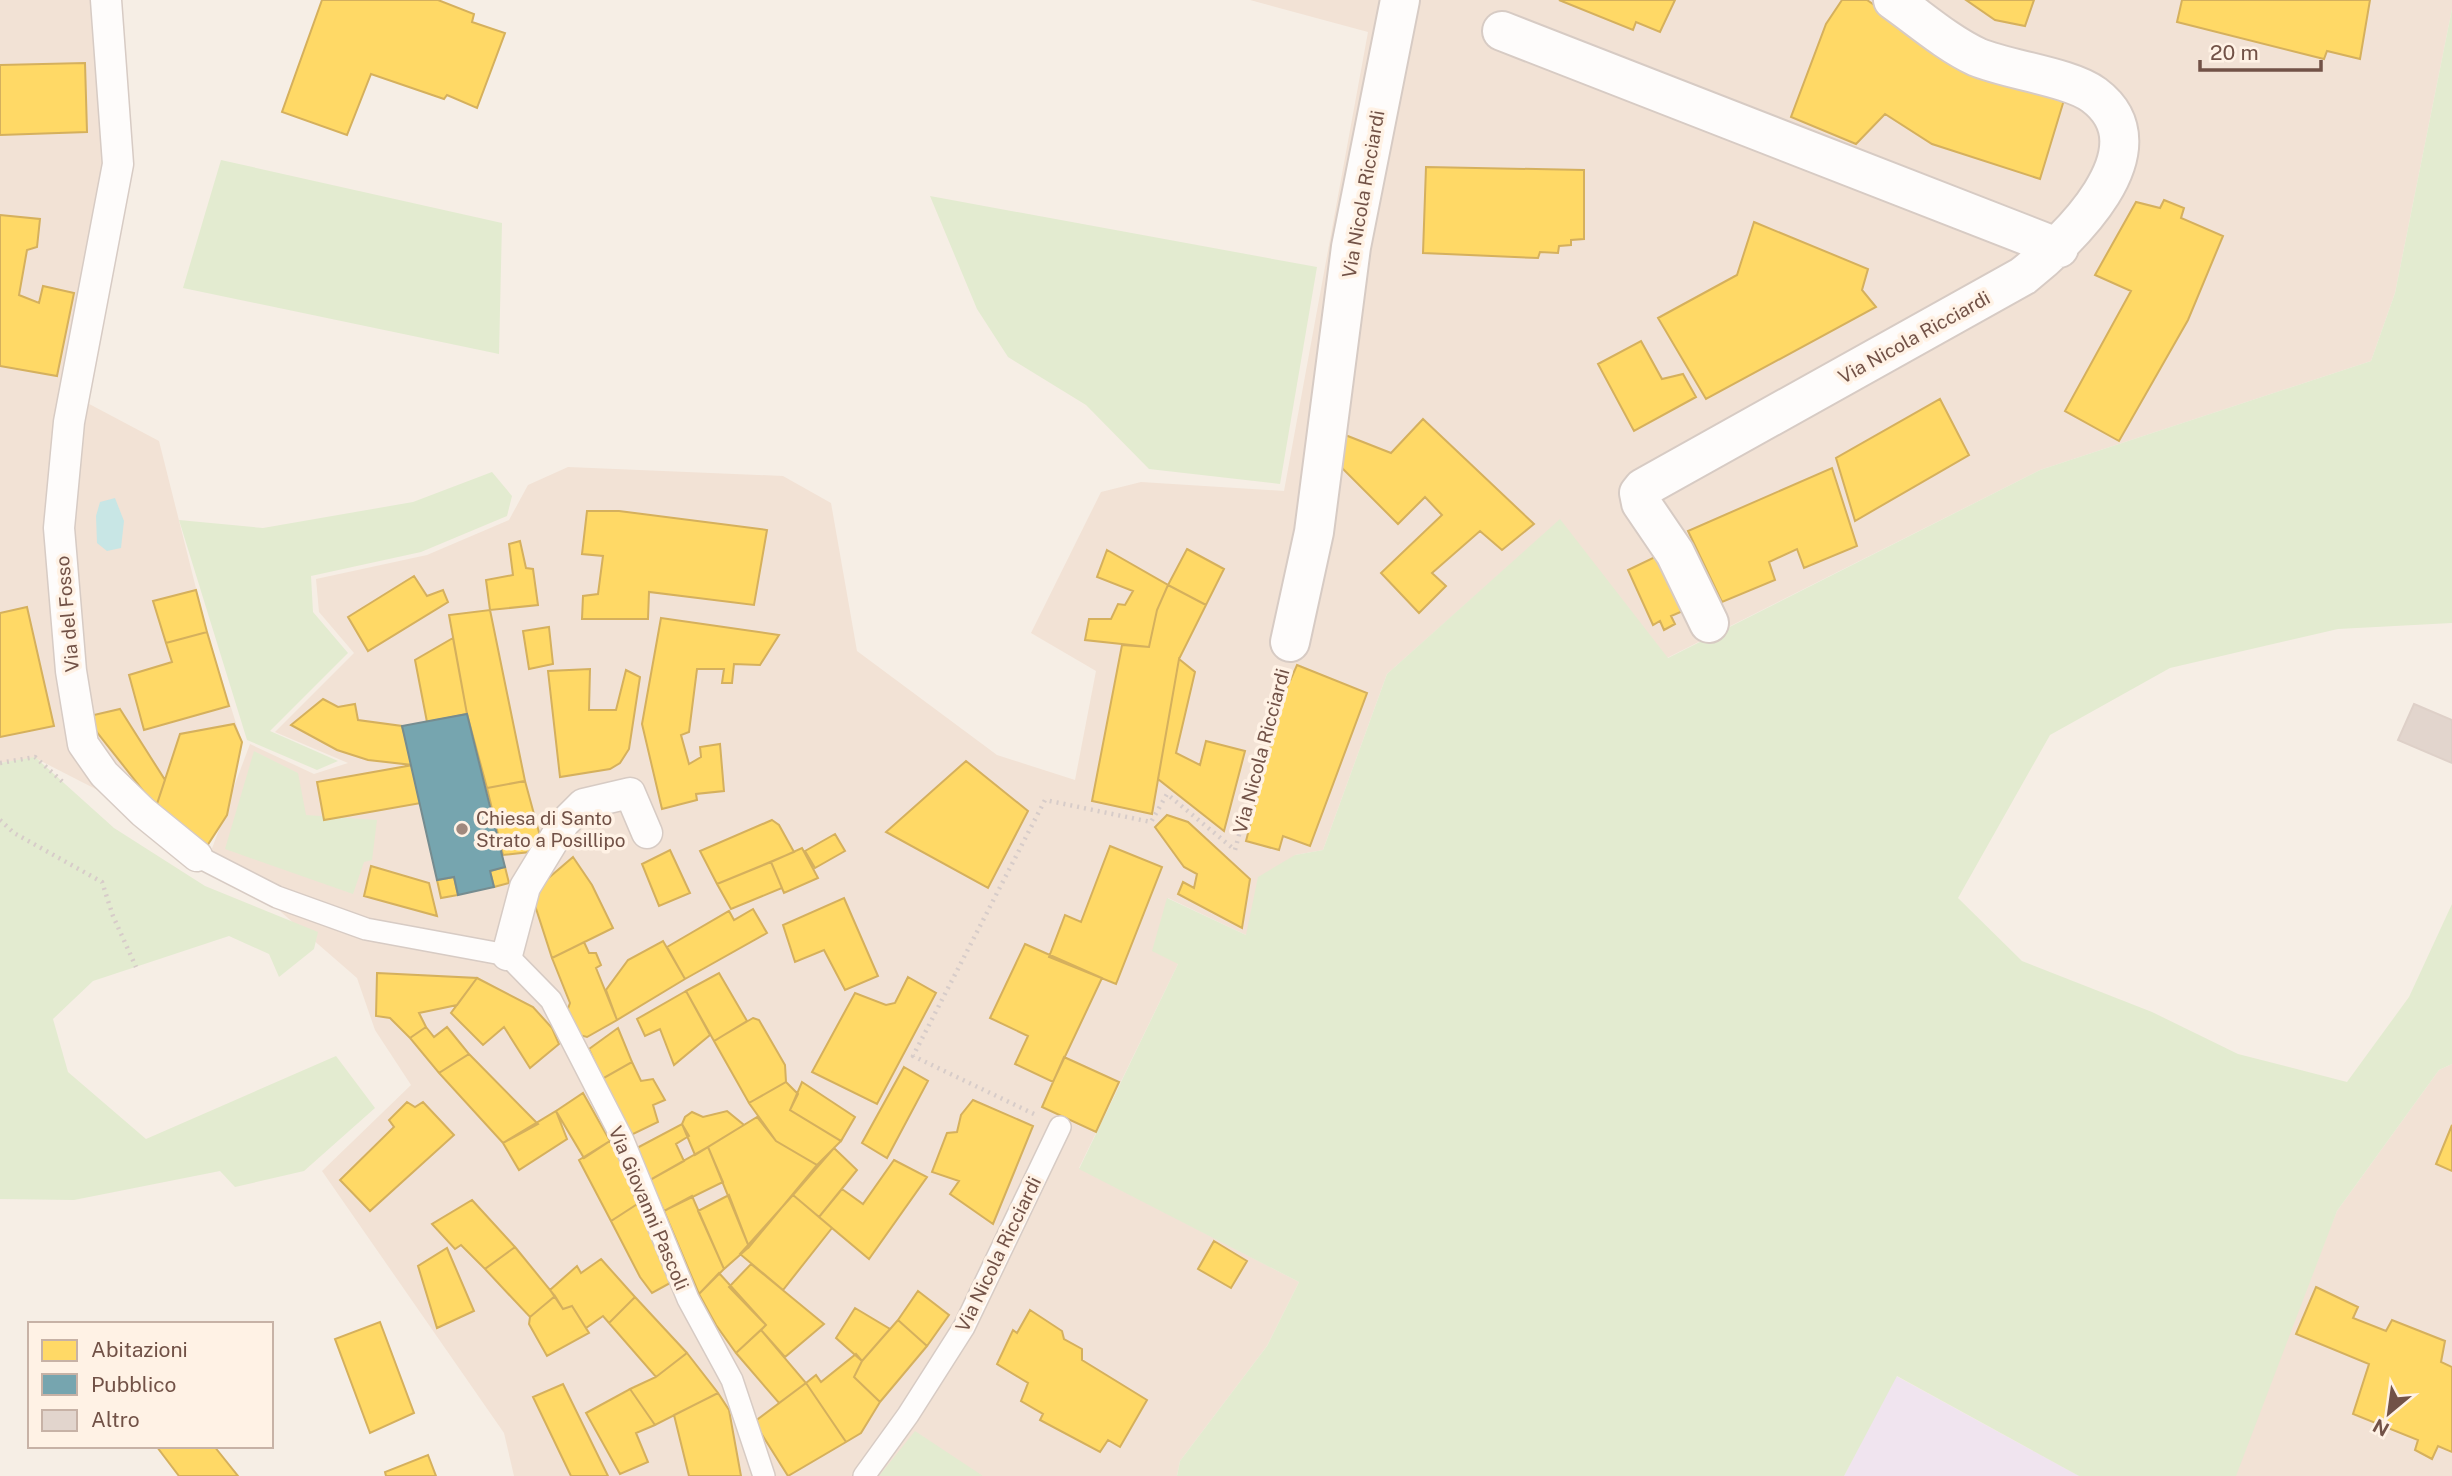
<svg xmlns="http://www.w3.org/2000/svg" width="2452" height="1476" font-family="'Public Sans',sans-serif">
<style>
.residential{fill:#f2e2d5}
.education{fill:#f0e4ef}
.green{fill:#e3ebd0}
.water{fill:#c8e6e5}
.homes{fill:#ffd966;stroke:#d5b05d;stroke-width:2}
.public{fill:#76a5af;stroke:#758c90;stroke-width:2}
.building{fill:#e2d5cd;stroke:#ded0c8;stroke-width:2}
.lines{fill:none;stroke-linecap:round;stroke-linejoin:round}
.service-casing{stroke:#d7cbc4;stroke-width:24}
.pedestrian-casing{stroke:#d7cbc4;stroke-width:33}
.minor-casing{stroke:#d7cbc4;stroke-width:42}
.path{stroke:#d7ccc9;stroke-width:4.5;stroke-dasharray:2 5;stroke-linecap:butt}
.service{stroke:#fefcfb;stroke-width:21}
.pedestrian{stroke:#fefcfb;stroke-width:30}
.minor{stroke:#fefcfb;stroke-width:38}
.poi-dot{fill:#a0897e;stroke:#fff2e5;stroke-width:2.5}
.labels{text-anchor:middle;stroke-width:7;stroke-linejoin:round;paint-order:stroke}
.street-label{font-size:19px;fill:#725247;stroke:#fff2e5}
.poi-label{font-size:19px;fill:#725247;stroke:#fff2e5;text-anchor:start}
</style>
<rect width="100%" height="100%" fill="#f6eee5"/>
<!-- residential -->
<path class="residential" d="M0 0H95L106 176 61 389 159 441 207 632 242 742 232 792 250 744 314 774 348 763 275 732 354 653 319 612 316 579 427 555 509 520 528 485 568 467 783 476 831 503 857 651 997 755 1075 780 1096 671 1031 633 1101 492 1141 482 1284 491 1368 32 1250 0H2452V9L2395 293 2371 361 2040 470 1667 658 1560 520 1387 674 1323 850 1295 855 1246 935 1168 898 1178 964 1079 1168 1299 1282 1267 1346 1180 1461 1177 1476H514L504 1433 322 1171 411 1085 375 1030 357 978 211 851 220 827 207 846 35 758 0 763Z
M2452 1064V1476H2235L2280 1349 2337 1211 2439 1070Z"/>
<!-- education -->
<path class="education" d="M1896 1376 2079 1476H1844Z"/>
<!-- green -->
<path class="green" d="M2452 9V623L2338 629 2170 668 2050 735 1958 898 2022 961 2152 1012 2238 1054 2347 1082 2409 997 2452 904V1064L2439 1070 2337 1211 2236 1476H2079L1897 1376 1844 1476H1177L1180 1461 1267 1346 1299 1282 1079 1169 1178 964 1152 951 1167 898 1246 935 1258 877 1295 855 1323 850 1387 674 1560 519 1668 658 2040 470 2371 361 2395 293Z
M221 160 502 223 499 354 183 288Z
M930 196 1317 267 1280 484 1149 469 1086 405 1008 357 977 309Z
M492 472 512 496 507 516 421 552 311 576 313 612 348 653 270 731 338 761 317 770 247 740 179 520 263 528 413 502Z
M254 751 298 773 306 815 377 820 372 860 364 862 353 894 225 849Z
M35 757 114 828 205 886 318 932 314 949 279 977 269 954 229 936 93 981 53 1019 68 1072 146 1139 336 1056 375 1108 304 1171 235 1187 220 1171 74 1200 0 1199V763Z
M915 1431 983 1476H879Z"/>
<!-- water -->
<path class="water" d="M115 498 124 521 121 548 107 551 97 543 96 516 100 502Z"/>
<!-- homes -->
<path class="homes" d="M322 0H438L474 14 472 22 505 33 477 108 447 95 444 99 371 74 347 135 282 112Z
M1559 0H1675L1660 32 1636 22 1633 30Z
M1842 0H1867L1966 68 2064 100 2040 179 1932 144 1885 114 1856 144 1791 117 1826 24Z
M1966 0H2034L2025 26 1995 20Z
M2182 0H2370L2360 59 2327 51 2324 59 2177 22Z
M85 63 87 132 0 135V65Z
M1426 167 1584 170V239L1571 240V245L1559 246 1558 253 1540 252 1538 258 1423 253Z
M2164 200 2184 208 2181 218 2223 236 2188 320 2119 441 2065 411 2131 291 2095 275 2136 202 2160 208Z
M0 215 40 219 37 247 27 250 19 295 39 303 43 286 74 293 57 376 0 366Z
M1754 222 1868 269 1862 290 1876 307 1706 399 1658 318 1737 275Z
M1641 341 1662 379 1683 374 1696 397 1634 431 1598 364Z
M1940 399 1969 455 1855 521 1836 458Z
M1423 419 1534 524 1502 550 1480 531 1432 573 1446 586 1419 613 1381 573 1442 515 1425 497 1398 524 1335 461 1340 433 1391 453Z
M1832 468 1857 546 1804 568 1797 549 1769 562 1775 580 1722 602 1688 531Z
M587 511H619L767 530 754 605 649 592 648 619H582L583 596 598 594 603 556 582 554Z
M520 541 526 568 533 569 538 605 490 610 486 580 513 575 509 544Z
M1187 549 1224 569 1206 605 1168 585Z
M1107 550 1168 585 1157 610 1149 647 1085 640 1089 619H1111L1118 604 1125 605 1133 591 1097 577Z
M1657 556 1683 611 1671 616 1675 624 1664 630 1660 621 1653 625 1628 570Z
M414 576 427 596 443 590 448 602 368 651 348 617Z
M1168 585 1206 605 1179 659 1152 814 1092 801 1122 645 1149 647 1157 610Z
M196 590 207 632 166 643 153 601Z
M27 607 54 726 0 737V613Z
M490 610 525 781 487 788 467 714 449 615Z
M661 618 779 635 760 665 734 664 732 683H722L724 669H697L689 732 681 735 689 764 701 757 700 747 720 744 724 791 696 794 697 800 662 809 642 724Z
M549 627 553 664 529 669 523 631Z
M207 632 229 706 144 730 129 675 172 662 166 643Z
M453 638 467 714 427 722 415 660Z
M1179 659 1195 672 1176 753 1200 765 1206 741 1245 751 1224 831 1158 779Z
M1297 665 1367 693 1310 846 1283 836 1279 850 1246 841 1271 744 1264 740Z
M590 669 589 710H616L626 670 640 677 629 749 620 763 610 769 560 777 548 671Z
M323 699 338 707 355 704 358 720 402 726 413 765 368 760 337 750 291 725Z
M120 709 165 780 156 807 85 717Z
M234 724 242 742 227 815 207 846 156 807 180 734Z
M966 761 1028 811 988 888 886 832Z
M413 765 421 803 324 820 317 782Z
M525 781 540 836 530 852 503 855 487 788Z
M1167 815 1188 822 1250 879 1242 928 1178 894 1183 882 1194 888 1197 874 1184 867 1155 827Z
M772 820 779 825 794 852 717 884 700 851Z
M835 834 845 851 815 868 805 851Z
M1110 846 1162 867 1116 984 1049 957 1065 915 1081 922Z
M802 848 818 878 784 893 771 862Z
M670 850 690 893 659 906 642 864Z
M573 857 592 885 613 928 552 958 531 893Z
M771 862 782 888 731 909 717 884Z
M371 866 429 883 437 916 364 896Z
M505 867 509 883 494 887 490 871Z
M454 877 458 895 441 898 437 880Z
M844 898 878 976 845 990 824 950 795 962 783 925Z
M753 909 767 933 685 979 667 947 729 911 734 920Z
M663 941 685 979 617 1020 606 990 628 960Z
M584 942 589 953H596L601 965 596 968 617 1020 587 1037 579 1035 566 1014 570 1003 552 958Z
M1025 944 1102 978 1053 1082 1015 1064 1028 1036 990 1018Z
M377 973 477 978 457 1005 419 1013 426 1027 410 1038 390 1018 376 1016Z
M719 973 747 1021 714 1041 686 991Z
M908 977 936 993 877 1104 812 1072 855 993 886 1005 895 1003Z
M477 978 533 1007 552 1028 559 1044 530 1068 504 1027 483 1045 451 1013Z
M686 991 710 1035 674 1065 660 1029 645 1036 637 1019Z
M753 1018 759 1020 785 1065 786 1082 749 1103 714 1041Z
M426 1027 434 1037 447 1027 469 1054 439 1073 410 1038Z
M618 1028 632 1062 602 1079 589 1049Z
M469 1054 538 1124 503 1143 439 1073Z
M1064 1057 1119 1082 1096 1132 1042 1107Z
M632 1062 641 1081 653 1079 665 1100 653 1105 658 1122 629 1136 602 1079Z
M904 1067 928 1081 887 1158 862 1143Z
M786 1082 798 1094 790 1110 841 1141 817 1165 776 1141 749 1103Z
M802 1082 855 1117 841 1141 790 1110Z
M583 1093 610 1141 584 1158 556 1111Z
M973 1100 1033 1126 993 1224 950 1194 959 1181 932 1172 947 1133 957 1132 961 1115Z
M407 1102 415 1107 423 1102 454 1135 370 1211 340 1180 394 1127 389 1120Z
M556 1111 567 1139 519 1170 503 1143Z
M727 1111 744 1125 695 1155 682 1124 685 1117 692 1112 703 1117Z
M757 1117 776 1141 817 1165 749 1247 708 1147Z
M682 1124 689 1136 676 1144 684 1161 650 1180 635 1149Z
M2452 1125V1171L2436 1164Z
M610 1141 642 1201 611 1221 579 1160Z
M708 1147 723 1182 664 1211 650 1180Z
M834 1148 857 1170 819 1217 793 1195Z
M894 1160 927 1177 869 1259 819 1217 842 1189 863 1204Z
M729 1195 749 1247 724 1269 698 1211Z
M793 1195 832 1228 783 1290 740 1254Z
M692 1196 724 1269 699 1294 664 1211Z
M472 1200 515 1247 485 1269 461 1245 455 1249 432 1224Z
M642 1201 672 1282 652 1293 640 1277 611 1221Z
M1214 1241 1247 1261 1231 1288 1198 1269Z
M515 1247 555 1296 530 1317 485 1269Z
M447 1248 474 1311 437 1328 418 1266Z
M601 1259 635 1297 609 1323 603 1316 586 1328 572 1306 563 1309 550 1290 577 1266 581 1273Z
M751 1264 824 1324 785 1357 761 1330 766 1325 729 1287Z
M719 1273 766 1325 736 1353 716 1325 699 1294Z
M2316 1287 2358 1307 2353 1318 2386 1331 2392 1320 2445 1341 2441 1362 2452 1367V1452L2438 1446 2432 1459 2415 1450 2418 1440 2353 1414 2369 1364 2296 1334Z
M918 1291 949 1315 927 1346 898 1320Z
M555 1296 563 1309 572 1306 589 1333 547 1356 529 1324 530 1317Z
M635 1297 687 1353 656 1377 609 1323Z
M855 1308 890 1329 862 1361 836 1338Z
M1030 1310 1062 1331 1064 1339 1082 1349V1360L1147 1400 1120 1447 1108 1440 1100 1452 1040 1420 1043 1414 1021 1401 1028 1383 997 1364 1013 1330 1017 1333Z
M898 1320 927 1346 880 1402 854 1377 862 1361Z
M380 1322 414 1413 370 1433 335 1339Z
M761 1330 806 1383 779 1403 736 1353Z
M687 1353 718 1393 655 1425 630 1389 656 1377Z
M856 1354 862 1361 854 1377 880 1402 861 1433 846 1442 806 1383 816 1375 821 1382Z
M806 1383 846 1442 788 1476 754 1422Z
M563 1384 608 1476H571L533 1397Z
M630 1389 655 1425 636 1433 648 1462 620 1474 586 1413Z
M718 1393 729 1410 741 1476H689L674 1415Z
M214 1446 238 1476H179L157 1447Z
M428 1455 436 1476H386L385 1472Z"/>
<!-- public -->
<path class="public" d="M467 714 505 867 490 871 494 887 458 895 454 877 437 880 402 726Z"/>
<!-- building -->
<path class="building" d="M2414 704 2452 720V763L2398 740Z"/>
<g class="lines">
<defs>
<path id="service" d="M197 856 277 897 366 929 507 955 551 1000 623 1140 688 1299 732 1380 764 1476
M864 1476 908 1415 964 1327 1060 1127"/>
<path id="pedestrian" d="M106 0 118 164 69 422 59 528 71 671 83 744 104 774 143 812 197 856
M507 955 525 887 564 823 583 804 630 793 647 833"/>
<path id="minor" d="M1502 31 2059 248
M1709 623 1675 553 1641 503 1639 493 1643 488 2023 276C2066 242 2166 149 2094 95 2070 77 2008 70 1977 57 1947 43 1920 19 1893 0
M1290 642 1314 532 1351 247 1400 0"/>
</defs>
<!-- service casing -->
<use href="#service" class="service-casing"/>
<!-- pedestrian casing -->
<use href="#pedestrian" class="pedestrian-casing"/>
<!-- minor casing -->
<use href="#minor" class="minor-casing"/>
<!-- path -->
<path class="path" d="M0 763 35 757 65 784
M0 820 14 833 102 882 113 916 136 967
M1034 1114 913 1056 1045 800 1151 822 1167 794 1235 850 1280 680"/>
<!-- service -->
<use href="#service" class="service"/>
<!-- pedestrian -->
<use href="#pedestrian" class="pedestrian"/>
<!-- minor -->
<use href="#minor" class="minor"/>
</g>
<!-- markers -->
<circle class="poi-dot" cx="462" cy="829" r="7"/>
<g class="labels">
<!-- street labels -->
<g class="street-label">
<text transform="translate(1363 194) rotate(-80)" y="7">Via Nicola Ricciardi</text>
<text transform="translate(1914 337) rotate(-29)" y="7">Via Nicola Ricciardi</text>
<text transform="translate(67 614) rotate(-95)" y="7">Via del Fosso</text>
<text transform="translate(1261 751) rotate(-75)" y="7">Via Nicola Ricciardi</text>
<text transform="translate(649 1208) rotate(67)" y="7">Via Giovanni Pascoli</text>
<text transform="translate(998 1254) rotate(-64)" y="7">Via Nicola Ricciardi</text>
</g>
<!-- poi labels -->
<g class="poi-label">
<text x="476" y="825">Chiesa di Santo<tspan x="476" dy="22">Strato a Posillipo</tspan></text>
</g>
</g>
<!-- legend -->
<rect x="28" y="1322" width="245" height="126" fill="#fff2e5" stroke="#c7b2a6" stroke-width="2"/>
<rect x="42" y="1340" width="35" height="21" fill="#ffd966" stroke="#c7b2a6" stroke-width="2"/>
<text x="91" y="1357" font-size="21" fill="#725247">Abitazioni</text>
<rect x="42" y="1374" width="35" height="21" fill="#76a5af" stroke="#c7b2a6" stroke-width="2"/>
<text x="91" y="1392" font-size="21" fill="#725247">Pubblico</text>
<rect x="42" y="1410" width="35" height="21" fill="#e2d5cd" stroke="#c7b2a6" stroke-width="2"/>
<text x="91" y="1427" font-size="21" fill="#725247">Altro</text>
<!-- north arrow -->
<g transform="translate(2389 1413) rotate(209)" stroke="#fff2e5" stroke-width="5" paint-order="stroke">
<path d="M0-5L12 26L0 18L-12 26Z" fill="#725247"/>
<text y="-10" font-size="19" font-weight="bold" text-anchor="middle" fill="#725247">N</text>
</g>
<!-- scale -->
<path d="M2200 60v10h121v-10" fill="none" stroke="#725247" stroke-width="3.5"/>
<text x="2210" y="60" font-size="21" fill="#725247" stroke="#fff2e5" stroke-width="5" paint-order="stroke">20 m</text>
</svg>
